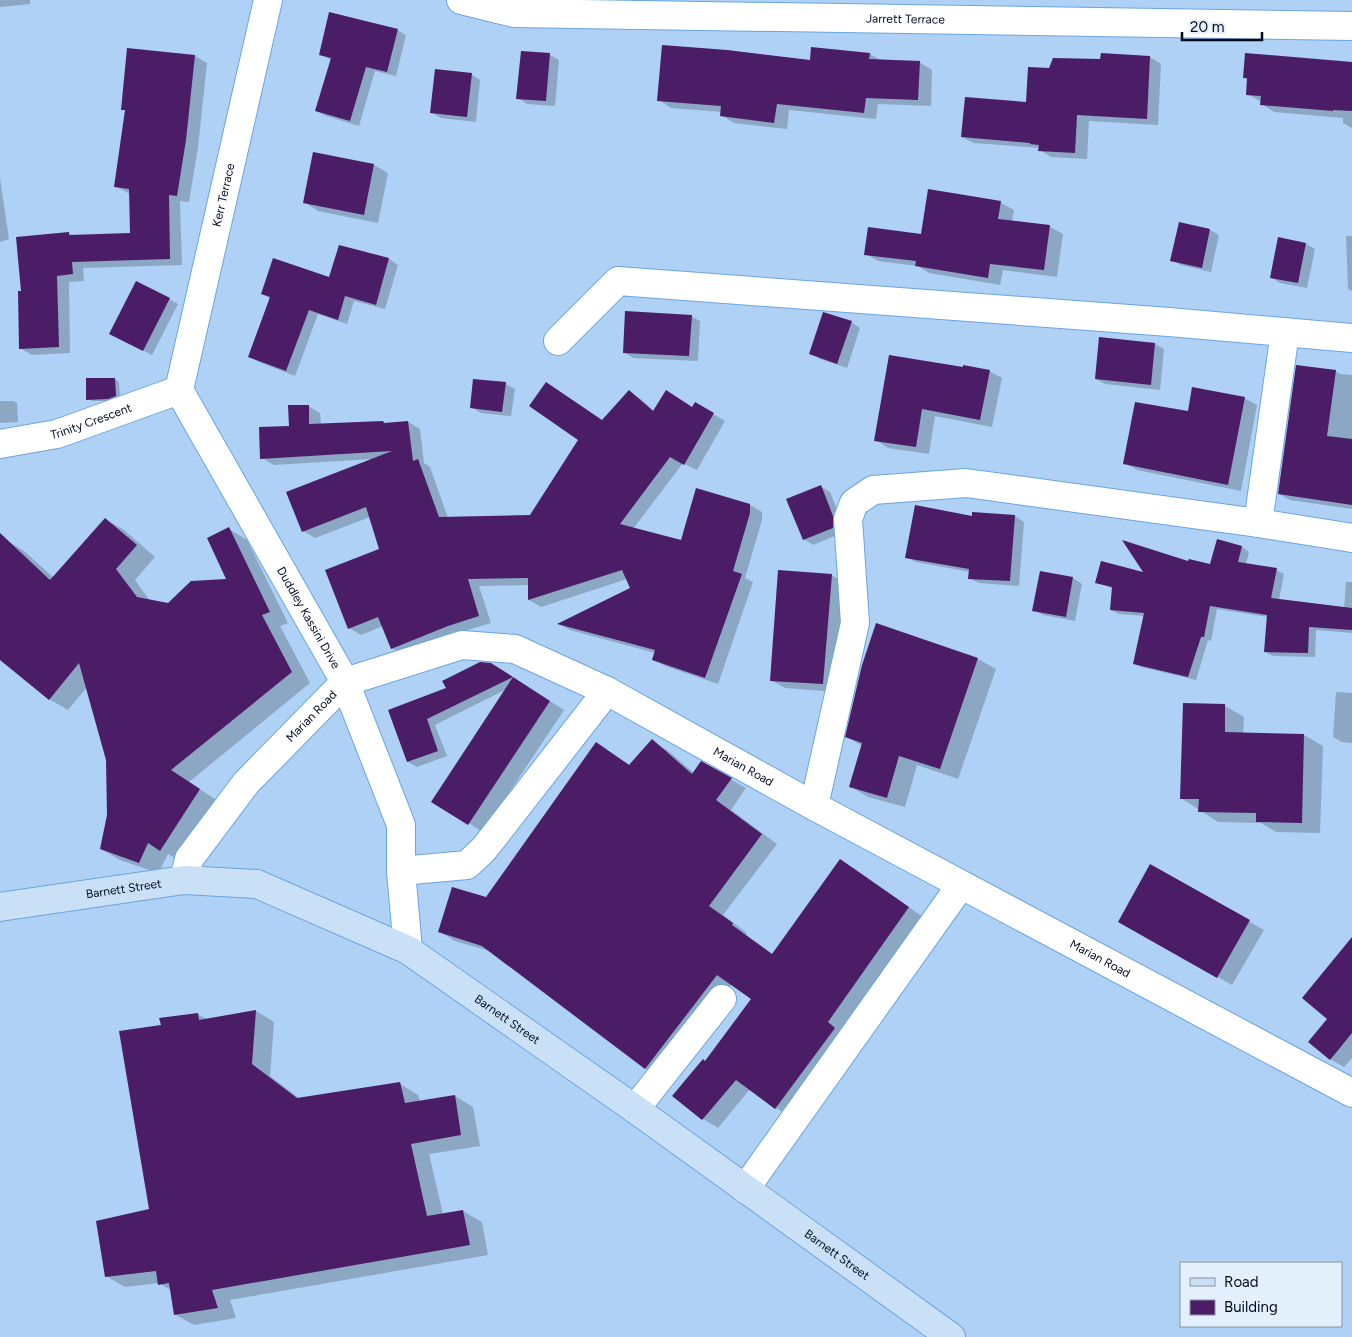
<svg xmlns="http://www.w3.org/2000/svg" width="1352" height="1337" font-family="Figtree,sans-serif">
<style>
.shadow{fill:#0003}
.building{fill:#4a1d66}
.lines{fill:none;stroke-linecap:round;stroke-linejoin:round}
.minor-casing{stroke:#6ba5df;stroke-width:30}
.secondary-casing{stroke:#6ba5df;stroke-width:30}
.minor{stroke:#fff;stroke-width:28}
.secondary{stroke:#c9e0f6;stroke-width:28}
.labels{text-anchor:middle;stroke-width:5;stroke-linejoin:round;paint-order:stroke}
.street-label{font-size:12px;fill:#000b20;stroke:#e3effb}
</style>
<rect width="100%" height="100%" fill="#aed1f5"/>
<!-- shadow -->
<path class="shadow" d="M0 0H30V4L0 7Z
M397 30 406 35 396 76 375 71 359 126 326 116 317 111 331 60 320 54Z
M522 52 550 55 559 60 555 106 527 104 518 98Z
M870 54 882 61 919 62 932 70 931 106 878 104 876 119 789 110 787 129 734 123 721 115 722 112 671 108 659 100 811 62Z
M195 56 207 63 198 147 189 202 180 201 182 265 83 268 84 281 69 282 70 353 32 355 20 348 22 293 69 233 73 236 131 234 130 194 115 186 126 111 123 109Z
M1150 57 1161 64 1158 125 1089 121 1087 159 1051 157 1040 150V148L974 143 962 137 1027 103 1050 69 1102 61Z
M1352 63V128L1343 123V118L1274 112 1262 104V102L1247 94 1248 80 1244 78Z
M471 74 480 80 476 122 441 118 432 113Z
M314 153 374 165 388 173 378 223 318 211 304 202Z
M0 178 9 239 0 242Z
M930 190 1001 203 1014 210 1012 222 1050 227 1063 234 1057 277 1003 270 1000 285 929 273 918 266 878 261 866 254 922 235Z
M1210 230 1219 235 1211 272 1181 265 1172 260Z
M1346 236H1352V291L1348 289Z
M1306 244 1315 249 1307 288 1280 283 1271 277Z
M340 246 389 259 398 265 385 309 354 301 347 324 318 314 295 376 259 362 250 356 271 299 263 294 330 278Z
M169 299 178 304 152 355 120 338Z
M691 316 700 321 698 361 633 358 624 352Z
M851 322 860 328 847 368 820 359 811 353Z
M1155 344 1164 349 1160 390 1105 384 1096 379Z
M890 357 989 371 1002 378 992 427 935 416 929 454 888 448 876 440Z
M1335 371 1340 374 1352 375V509L1290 500 1279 494Z
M115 379 119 382 120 398 113 401H92L88 399Z
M505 384 515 389 511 416 481 413 471 407Z
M629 392 641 399 654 411 679 399 693 408 696 404 725 421 697 470 683 463 633 529 682 542 750 505 762 512V520L745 578 753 582 718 684 665 666 653 659 655 653 570 630 559 624 631 588 627 579 541 607 529 600V585L479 586 491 623 461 632 404 655 392 648 383 626 361 635 349 628 380 549 370 517 315 538 303 531 372 459 274 465 262 458 308 406 320 413 321 425 383 422 386 424 408 422 420 429 424 463 430 467 448 518 531 516 603 421Z
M1244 398 1257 405 1241 491 1137 470 1125 463 1189 412Z
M0 401H13L17 403 18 422 0 423Z
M820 486 830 492 842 522V533L813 545 804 539Z
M1015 516 1024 522 1019 586 979 583 969 578 970 572 916 562 906 557 973 517Z
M105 519 124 530 155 557 135 580 150 601 169 604 228 580 229 529 247 540 288 623 280 626 310 683 189 782 218 801 180 861 168 854 158 873 120 860 101 849 109 815 107 759 87 687 68 710 49 699 0 658V546L6 540 24 551 53 577Z
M1218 541 1242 547 1249 552 1246 564 1276 570 1284 574 1279 600 1344 609 1346 582H1352V633L1316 630 1315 657 1273 656 1265 652 1268 617 1217 609 1211 641 1208 640 1196 680 1141 667 1134 663 1145 616 1119 614 1111 610 1113 589 1097 582 1146 574 1189 563 1211 565Z
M831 575 846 583 837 692 785 688 771 680Z
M1073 578 1082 584 1075 621 1043 615 1034 610Z
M978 659 996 669 958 779 917 765 905 807 868 797 850 786 862 746 847 737Z
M501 670 564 710 483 832 433 801 507 689 435 725 447 756 417 767 408 762 389 711Z
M1336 692 1352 693V743L1342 742 1333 737Z
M1225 706 1244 717 1243 734 1304 735 1323 746 1320 833 1276 832 1261 823 1218 822 1181 798Z
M652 741 667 750 694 773 702 763 746 788 731 810 777 844 723 915 747 933 746 935 774 955 840 860 855 869 923 917 791 1117 776 1108 750 1089 718 1128 703 1119 674 1096 706 1062 753 999 732 984 661 1077 645 1068 493 952 455 941 440 932 487 899 596 744 630 765Z
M1151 866 1264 930 1232 985 1120 921Z
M1352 953V1058L1344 1067 1330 1059Z
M256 1011 274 1022 270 1076 300 1099 400 1084 418 1095 420 1102 455 1096 473 1107 480 1146 429 1154 443 1214 463 1211 482 1222 488 1255 230 1300 236 1318 194 1325 176 1315 172 1291 159 1283 125 1287 106 1276 150 1210 162 1026 197 1014 207 1019Z"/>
<!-- building -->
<path class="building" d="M329 12 398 29 387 72 366 67 350 121 315 111 331 58 319 55Z
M662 45 727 50 810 60 811 47 870 53 869 59 920 61 918 100 866 98 864 113 777 104 774 123 720 116 721 106 657 101Z
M127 48 195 55 186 140 177 196 169 195 170 259 72 262 73 274 57 276 59 347 19 349 18 291H21L16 237 69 232V235L130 233 129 189 114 187 125 110H121Z
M521 51 550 53 546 101 516 99Z
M1101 53 1150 56 1147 119 1077 115 1075 153 1038 151 1039 145 1030 144V143L961 137 965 97 1026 102 1028 67 1049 68 1053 58 1100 59Z
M1245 53 1352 62V111L1333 110V111L1260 105 1261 96 1246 95 1247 78H1243Z
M435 69 472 73 467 117 430 113Z
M313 152 374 164 364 215 303 203Z
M928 189 1001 201 998 219 1050 225 1044 270 990 264 988 278 915 266 916 261 864 255 868 227 921 234Z
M1179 222 1210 229 1202 268 1170 261Z
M1278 237 1306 243 1298 283 1270 278Z
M339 245 389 258 376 305 345 296 338 320 309 310 286 371 248 357 270 297 261 294 273 258 329 277Z
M136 281 170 298 143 351 109 334Z
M625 311 692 315 689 356 623 353Z
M823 312 852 321 837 364 809 354Z
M1099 337 1155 343 1151 385 1095 379Z
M889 355 963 367V365L990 370 980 420 922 409 916 447 874 441Z
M1296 365 1336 370 1327 436 1352 439V505L1278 494Z
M86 378H115L116 396 108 399 86 400Z
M473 379 506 382 502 412 470 408Z
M546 382 602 420 629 390 653 411 666 390 692 407 695 402 714 413 684 465 670 457 620 524 681 540 696 488 750 504V513L733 571 742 574 705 678 652 660 655 650 557 624 630 588 622 570 528 600V578L468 579 479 616 448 626 391 649 378 617 348 629 325 570 379 549 366 507 302 532 286 492 392 451 260 459 259 427 289 426 288 405H309V424L383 421 384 423 408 421 413 461 418 459 439 517 530 515 578 440 529 406Z
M1192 387 1245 397 1228 485 1123 464 1135 402 1188 411Z
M821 485 833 516V528L803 540 786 499Z
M915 505 972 516V512L1015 515 1010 581 968 579 969 569 905 558Z
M105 518 137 545 116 569 137 597 168 603 191 581 226 579 207 538 229 527 270 612 262 615 292 672 171 770 200 789 160 851 148 843 139 863 100 849 107 815 106 760 79 663 49 700 0 660V533L50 580Z
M1217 539 1242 546 1238 562 1277 568 1271 598 1352 608V630L1309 627 1308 653 1264 652 1267 615 1210 606 1204 637H1201L1188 677 1133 664 1144 613 1110 610 1112 587 1095 583 1101 561 1143 572 1122 540 1188 561 1189 559 1210 564Z
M778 570 832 574 823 684 770 681Z
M1040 571 1073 577 1066 617 1032 611Z
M876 623 978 658 940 769 899 756 887 798 849 787 862 743 845 737 862 665Z
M480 662 491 663 513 677 427 719 438 751 407 762 388 710 446 688 442 681Z
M513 677 550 701 468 825 431 802Z
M1183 703 1225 704V732L1304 734 1302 823 1256 822V813L1198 812 1199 799H1180Z
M652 739 692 774 701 761 732 778 716 800 762 834 709 906 733 923 732 925 772 954 840 859 909 907 828 1022 835 1028 775 1109 736 1080 702 1120 672 1096 703 1059 705 1061 751 999 717 975 645 1069 482 946 438 932 452 887 486 897 596 742 629 765Z
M1150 864 1250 920 1217 978 1118 922Z
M1352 937V1033L1330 1060 1308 1042 1327 1019 1302 998Z
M256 1010 252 1064 297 1098 400 1082 405 1103 455 1095 461 1135 411 1144 427 1216 463 1210 470 1245 212 1290 218 1308 174 1315 169 1283 158 1285 156 1271 105 1277 96 1221 149 1209 119 1031 161 1025 159 1018 198 1013 199 1020Z"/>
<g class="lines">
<defs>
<g id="minor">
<path id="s1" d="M461 0 514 13 1352 26"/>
<path d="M558 341 618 281 1169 322 1352 338"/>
<path id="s2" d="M179 390 345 682 401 825V871L408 950"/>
<path id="s3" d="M179 390 268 0"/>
<path id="s4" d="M0 444 57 434 179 390"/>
<path d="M1258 523 1285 332"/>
<path d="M814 806 855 623 848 519 854 503 873 490 966 483 1258 523 1352 538"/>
<path d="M401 871 467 865 484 849 607 691"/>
<path id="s5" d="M184 880 189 859 246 783 345 682 462 645 515 649 607 691 814 806 1352 1093"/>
<path d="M635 1109 722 999"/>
<path d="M745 1189 961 885"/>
</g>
<g id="secondary">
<path id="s6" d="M0 907 184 880 257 884 408 950 635 1109 951 1337"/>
</g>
</defs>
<!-- minor casing -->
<use href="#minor" class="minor-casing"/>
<!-- secondary casing -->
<use href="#secondary" class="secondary-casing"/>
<!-- minor -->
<use href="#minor" class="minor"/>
<!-- secondary -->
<use href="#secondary" class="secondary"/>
</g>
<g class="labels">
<!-- street labels -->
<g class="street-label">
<text dy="4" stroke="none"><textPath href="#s1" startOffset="446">Jarrett Terrace</textPath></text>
<text dy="4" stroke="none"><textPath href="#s3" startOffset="200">Kerr Terrace</textPath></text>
<text dy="4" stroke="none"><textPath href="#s4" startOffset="94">Trinity Crescent</textPath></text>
<text dy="4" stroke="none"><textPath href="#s2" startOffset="262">Duddley Kassini Drive</textPath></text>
<text dy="4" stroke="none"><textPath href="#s5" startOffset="210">Marian Road</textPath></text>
<text dy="4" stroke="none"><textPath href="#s5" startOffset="691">Marian Road</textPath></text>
<text dy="4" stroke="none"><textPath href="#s6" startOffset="125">Barnett Street</textPath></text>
<text dy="4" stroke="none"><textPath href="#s5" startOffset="1096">Marian Road</textPath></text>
<text dy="4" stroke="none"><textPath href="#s6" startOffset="545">Barnett Street</textPath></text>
<text dy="4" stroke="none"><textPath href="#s6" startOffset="950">Barnett Street</textPath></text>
</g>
</g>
<!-- legend -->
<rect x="1180" y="1262" width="162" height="65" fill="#e3effb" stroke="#8894a3"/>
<rect x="1190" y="1278" width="25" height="8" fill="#c9e0f6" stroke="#8894a3"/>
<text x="1224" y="1287" font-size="15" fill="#000b20">Road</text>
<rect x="1190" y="1300" width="25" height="15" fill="#4a1d66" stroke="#8894a3"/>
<text x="1224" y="1312" font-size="15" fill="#000b20">Building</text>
<!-- scale -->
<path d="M1182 32v8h80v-8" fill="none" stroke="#000b20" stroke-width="2.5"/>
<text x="1190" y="32" font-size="15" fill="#000b20" stroke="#e3effb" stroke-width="4" paint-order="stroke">20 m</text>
</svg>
